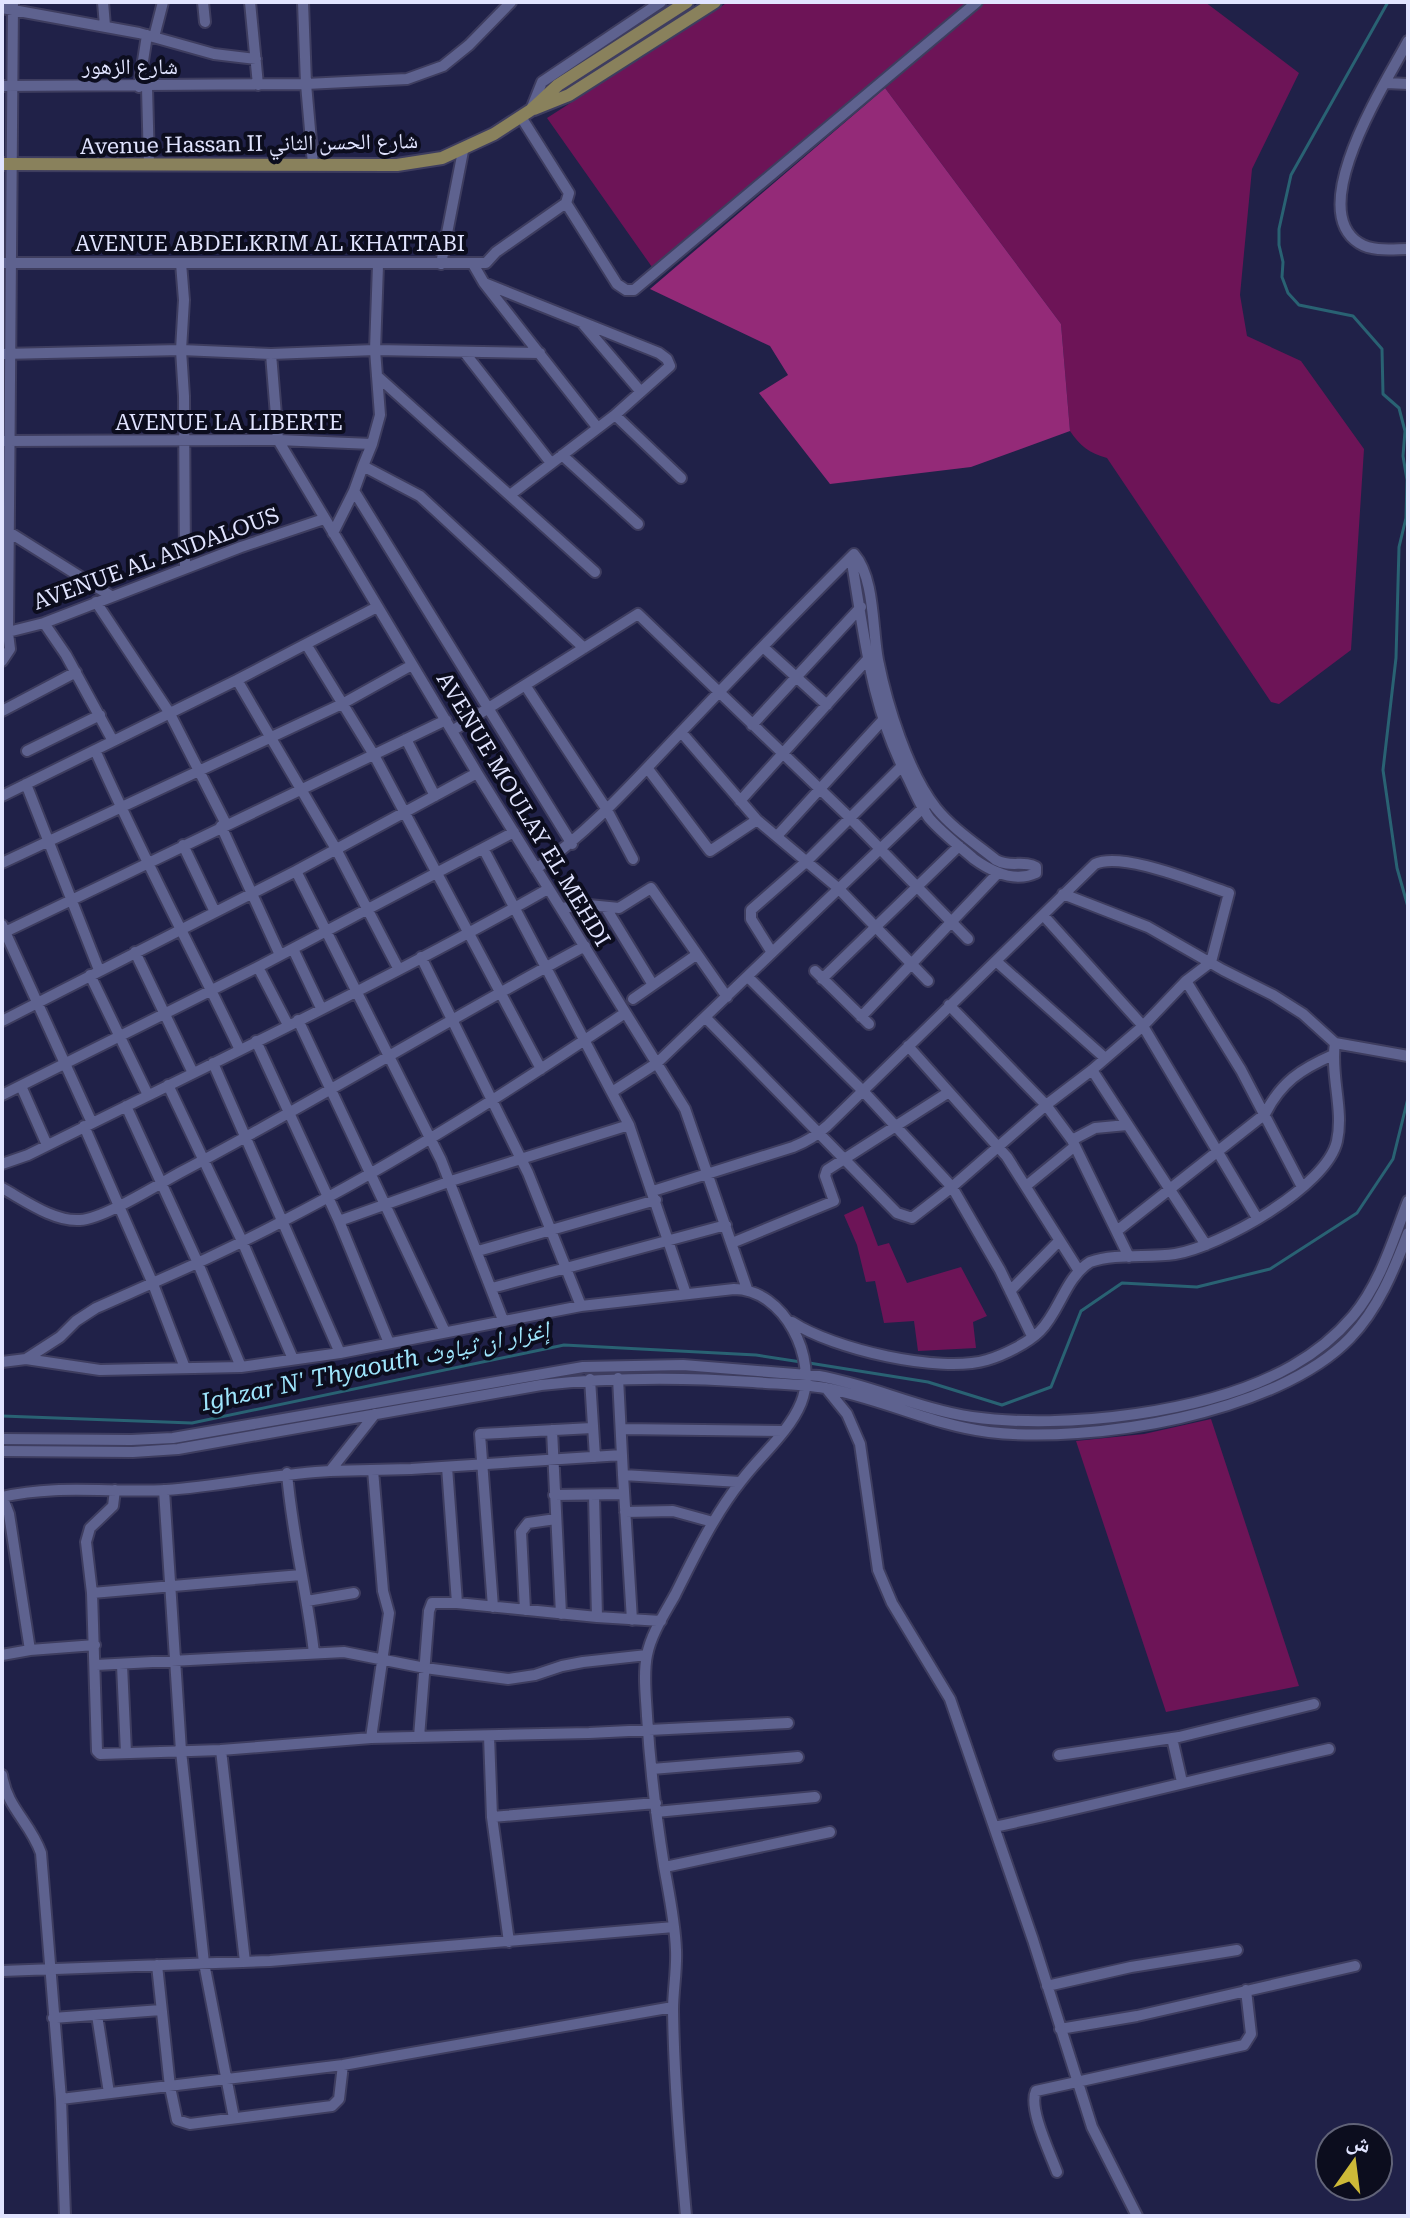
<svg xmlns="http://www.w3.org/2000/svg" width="1410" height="2218" font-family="'Roboto Serif','Noto Naskh Arabic',serif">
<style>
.green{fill:#6d1457}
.forest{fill:#942a78}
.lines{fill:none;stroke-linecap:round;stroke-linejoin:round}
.stream{stroke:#296273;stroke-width:3}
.minor-casing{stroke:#3e3d5f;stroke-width:14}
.major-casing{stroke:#3e3d5f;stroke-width:16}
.minor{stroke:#5e628f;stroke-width:10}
.major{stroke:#89815c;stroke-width:12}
.labels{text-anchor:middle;stroke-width:8;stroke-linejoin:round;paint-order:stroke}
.street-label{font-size:22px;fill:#e1e4ff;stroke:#0c0d1e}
.water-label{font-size:24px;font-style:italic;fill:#9ee5fc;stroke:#0c0d1e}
</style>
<rect width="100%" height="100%" fill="#202148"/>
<!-- green -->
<path class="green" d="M728 2H969L652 267 547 118Z
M985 2H1205L1299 73 1252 169 1240 295 1247 336 1301 361 1364 449 1351 650 1279 704 1271 702 1107 458C1089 453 1080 446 1070 431L1061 324 885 88Z
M863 1206 878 1246 889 1243 907 1283 961 1267 987 1316 973 1322 976 1348 918 1351 914 1321 884 1323 875 1281 866 1282 857 1245 844 1215Z
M1211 1419 1299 1686 1166 1712 1076 1441 1144 1434Z"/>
<!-- forest -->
<path class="forest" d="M885 88 1061 324 1070 431 971 467 830 484 759 393 788 375 770 346 650 289Z"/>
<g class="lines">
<!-- stream -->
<path class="stream" d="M1388 2 1291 175 1279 229V245L1283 262 1282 277 1288 293 1299 305 1353 316 1382 349 1383 394 1399 408 1405 431 1403 456 1407 480 1406 518 1399 547 1396 658 1383 770 1397 868 1408 907
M809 1363 928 1382 1002 1405 1051 1387 1081 1311 1122 1283 1197 1287 1270 1269 1357 1213 1393 1159 1408 1098
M2 1416 192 1423 564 1345 756 1355 801 1362"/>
<defs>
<path id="minor" d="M103 2 105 26
M203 2 205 22
M250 2 258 85
M303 2 306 84 313 164
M2 8 139 33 214 54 256 59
M154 37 163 2
M1408 41C1387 81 1304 208 1359 243 1373 252 1393 249 1408 249
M1386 83 1408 84
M2 86 306 84 407 79 443 66 469 45 511 2
M139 87 147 35
M147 87 149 165
M532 107 542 82 661 2
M521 117 569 193 566 203 617 284 626 290H634L977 2
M2 263H486L496 252 566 203
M181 263 184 300 181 350 184 396 185 568
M441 264 463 151
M473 264 484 283 597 427
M484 283 659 353 667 359 670 366 615 415 510 495
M583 324 641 392
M465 353 551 463
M2 354 181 350 271 354 375 350 540 353
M271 354 278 440 477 773 685 1109 747 1289
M377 376 595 572
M615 415 681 478
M3 441 278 440 372 444 380 415 375 350 378 265
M372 444 363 466 420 496 584 648
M562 455 638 524
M363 466 354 491 572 844
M4 529 111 596
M333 533 354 491
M96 602 169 712 226 824
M44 623 66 655 113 741
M4 633 44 623 241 547 324 519
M306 644 374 755 541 1069
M763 647 827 705
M2 661 10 649 8 633 13 2
M237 680 336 849 398 968
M525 685 607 810 633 859
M2 711 76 672
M752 725 861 607
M452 731 638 614 850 818 968 939
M681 732 757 820 838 888 928 981
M406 739 435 796
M95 750C140 852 192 949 240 1050
M27 751 100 715
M648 769 710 851 757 820
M26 784 99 970
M2 796 237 680 377 607
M740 801 866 661
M221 826 280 955
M777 836 882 721
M183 845 215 912
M484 850 629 1125 686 1294
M2 863 342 704 412 665
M536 869C593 829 636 779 683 730 738 672 794 614 851 557L854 554C875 578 872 629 878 660 887 705 908 773 936 808 952 828 976 844 996 860 1009 868 1025 860 1036 867V873C1014 883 992 872 974 859 959 846 942 833 929 818 921 807 915 793 909 780 870 706 865 637 851 557
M296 871 441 1160 503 1320
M561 908 589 905 619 908 651 888 727 997
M606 908 653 985
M1043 915 1143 1026 1257 1218
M2 925 92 1123
M5 932 446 720
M293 949 321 1008
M771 951 751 919V910L808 860 904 764
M135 952 193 1073
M421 957 528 1173 581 1306
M996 961 1105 1058
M258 967 288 1025
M815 971 869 1024
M90 975 148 1095
M748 977 863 1091 952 1187 1000 1270 1032 1336
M822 979 959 846
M1186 981 1241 1070 1302 1187
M633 999 696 955
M949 1005 1046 1105 1072 1140 1129 1257
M861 1017 997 874
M298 1020 445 1332
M2 1021 296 871 477 773
M256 1041 339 1221 389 1343
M1335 1043 1408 1056
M908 1046 1007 1157 1079 1271
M213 1063 340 1353
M1092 1070 1206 1245
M168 1085 242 1241 293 1359
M21 1086 47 1145
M612 1092 657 1063 926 805
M2 1095 258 967 514 832
M126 1106 197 1261 241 1367
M84 1126 153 1284 185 1368
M1072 1140 1095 1128 1127 1125
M2 1164 28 1155C202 1068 379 985 548 889
M1026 1186 1075 1146
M2 1188C24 1200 54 1222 80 1220 104 1219 160 1183 183 1171 319 1099 449 1019 585 946
M653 1191 793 1147C806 1142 816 1136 827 1126L1095 864C1122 851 1198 883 1229 893L1211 962 1186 981 1143 1026 1092 1070 1046 1105 952 1187 912 1218 897 1213 705 1017
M339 1221 451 1181 629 1125
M1118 1230 1265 1114C1281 1082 1301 1069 1333 1055
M732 1243 834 1201 825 1176 827 1170 949 1092
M478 1251 656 1200
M492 1288 726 1225
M1010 1291 1059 1241
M792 1322C833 1349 940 1374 987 1360 1004 1355 1028 1343 1040 1331 1060 1311 1065 1278 1090 1262 1116 1253 1148 1258 1175 1254 1219 1247 1327 1187 1337 1141 1344 1109 1330 1075 1335 1043L1303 1014 1273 995 1223 970 1148 927 1063 894
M26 1359 60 1337 76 1321 96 1308C159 1280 223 1253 283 1221 402 1160 515 1087 625 1013
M2 1362 26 1359 100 1370 241 1367 340 1353 581 1306 734 1289C784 1289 819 1359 801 1403 789 1432 761 1455 742 1480 714 1515 695 1555 675 1595 665 1613 651 1634 647 1655 643 1674 646 1696 647 1716 650 1766 656 1816 664 1866 669 1894 675 1922 676 1950 677 1970 673 1990 673 2010 674 2079 680 2148 686 2216
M618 1378 623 1475 740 1482
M590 1379 595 1457
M826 1388 847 1414 860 1444 878 1570 892 1603 950 1699 1033 1940 1092 2127 1137 2216
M621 1429 783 1431
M552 1430 561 1614
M3 1439 131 1440 173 1438 583 1367 683 1365 819 1376C871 1385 919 1409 972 1417 1065 1430 1210 1413 1292 1366 1315 1353 1336 1336 1353 1316 1380 1284 1393 1240 1408 1201
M2 1451 133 1452 178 1449 541 1385C612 1377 681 1377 753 1382 777 1384 801 1384 825 1388 881 1398 932 1425 989 1432 1090 1444 1277 1414 1350 1338 1378 1309 1394 1270 1408 1233
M447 1467 457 1603
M330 1471 411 1469 622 1455
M287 1473C292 1535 307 1592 314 1653
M623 1475 632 1620
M115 1490 113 1506 90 1528 86 1542 92 1593 97 1751 100 1754 221 1750 371 1738 589 1733 788 1723
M164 1490 181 1751 204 1963 234 2118
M554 1495 624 1494
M594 1495 597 1617
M2 1496 9 1514 30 1650 2 1655
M2 1497C56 1484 111 1493 166 1490 222 1486 275 1474 330 1471L375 1414
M625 1512 673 1511 713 1522
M92 1593 301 1575
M307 1601 354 1593
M493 1607 480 1434 592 1428
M525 1610 521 1532 528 1523 556 1519
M30 1650 95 1645
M96 1665 344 1652 425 1668 508 1679 535 1675 562 1666 583 1662 647 1655
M122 1665 126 1753
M489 1736 492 1817 509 1942
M419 1737 429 1611 432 1603H457L597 1617 661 1621
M371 1738 389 1613 383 1591 373 1470
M1172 1738 1182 1782
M221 1750 245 1962
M1059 1755 1179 1737 1314 1704
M652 1769 798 1757
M2 1775C7 1808 30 1822 41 1853L61 2099 65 2216
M656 1812 815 1797
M492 1817 656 1803
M994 1827C1106 1803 1217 1774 1329 1749
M665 1867 830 1832
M157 1965 170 2087 177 2120 190 2124 332 2106 339 2099 343 2065
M2 1971 270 1961 674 1927
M1047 1986 1131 1967 1237 1950
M97 2015 109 2093
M53 2018 161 2010
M1060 2029 1137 2016 1355 1966
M61 2099 343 2065 673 2007
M1057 2172C1050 2153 1028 2108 1036 2091L1244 2045 1251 2034 1246 1990"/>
<path id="major" d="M534 109 569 95 715 2
M2 164 397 165 442 158 494 134 531 110 558 85 687 2"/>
</defs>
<!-- minor casing -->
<use href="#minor" class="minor-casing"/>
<!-- major casing -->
<use href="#major" class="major-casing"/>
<!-- minor -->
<use href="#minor" class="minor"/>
<!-- major -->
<use href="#major" class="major"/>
</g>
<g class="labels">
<!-- street labels -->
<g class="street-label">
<text x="130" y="74">شارع الزهور</text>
<text transform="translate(249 143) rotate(-1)" y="8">Avenue Hassan II شارع الحسن الثاني</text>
<text x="270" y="251">AVENUE ABDELKRIM AL KHATTABI</text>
<text x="229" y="430">AVENUE LA LIBERTE</text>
<text transform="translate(156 558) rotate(-20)" y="8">AVENUE AL ANDALOUS</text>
<text transform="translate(524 809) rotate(59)" y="8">AVENUE MOULAY EL MEHDI</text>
</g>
<!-- water labels -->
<g class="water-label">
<text transform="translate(375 1366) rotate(-12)" y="8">Ighzar N' Thyaouth إغزار ان ثياوث</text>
</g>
</g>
<!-- border -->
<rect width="1410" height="2218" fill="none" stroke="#e1e4ff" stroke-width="8"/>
<!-- north arrow -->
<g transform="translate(1354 2162) rotate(14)"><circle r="38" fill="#0c0d1e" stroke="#616378" stroke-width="2"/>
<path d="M0-6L14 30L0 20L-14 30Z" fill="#cdb938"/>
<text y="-12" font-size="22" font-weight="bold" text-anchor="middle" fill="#e1e4ff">ش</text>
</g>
</svg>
